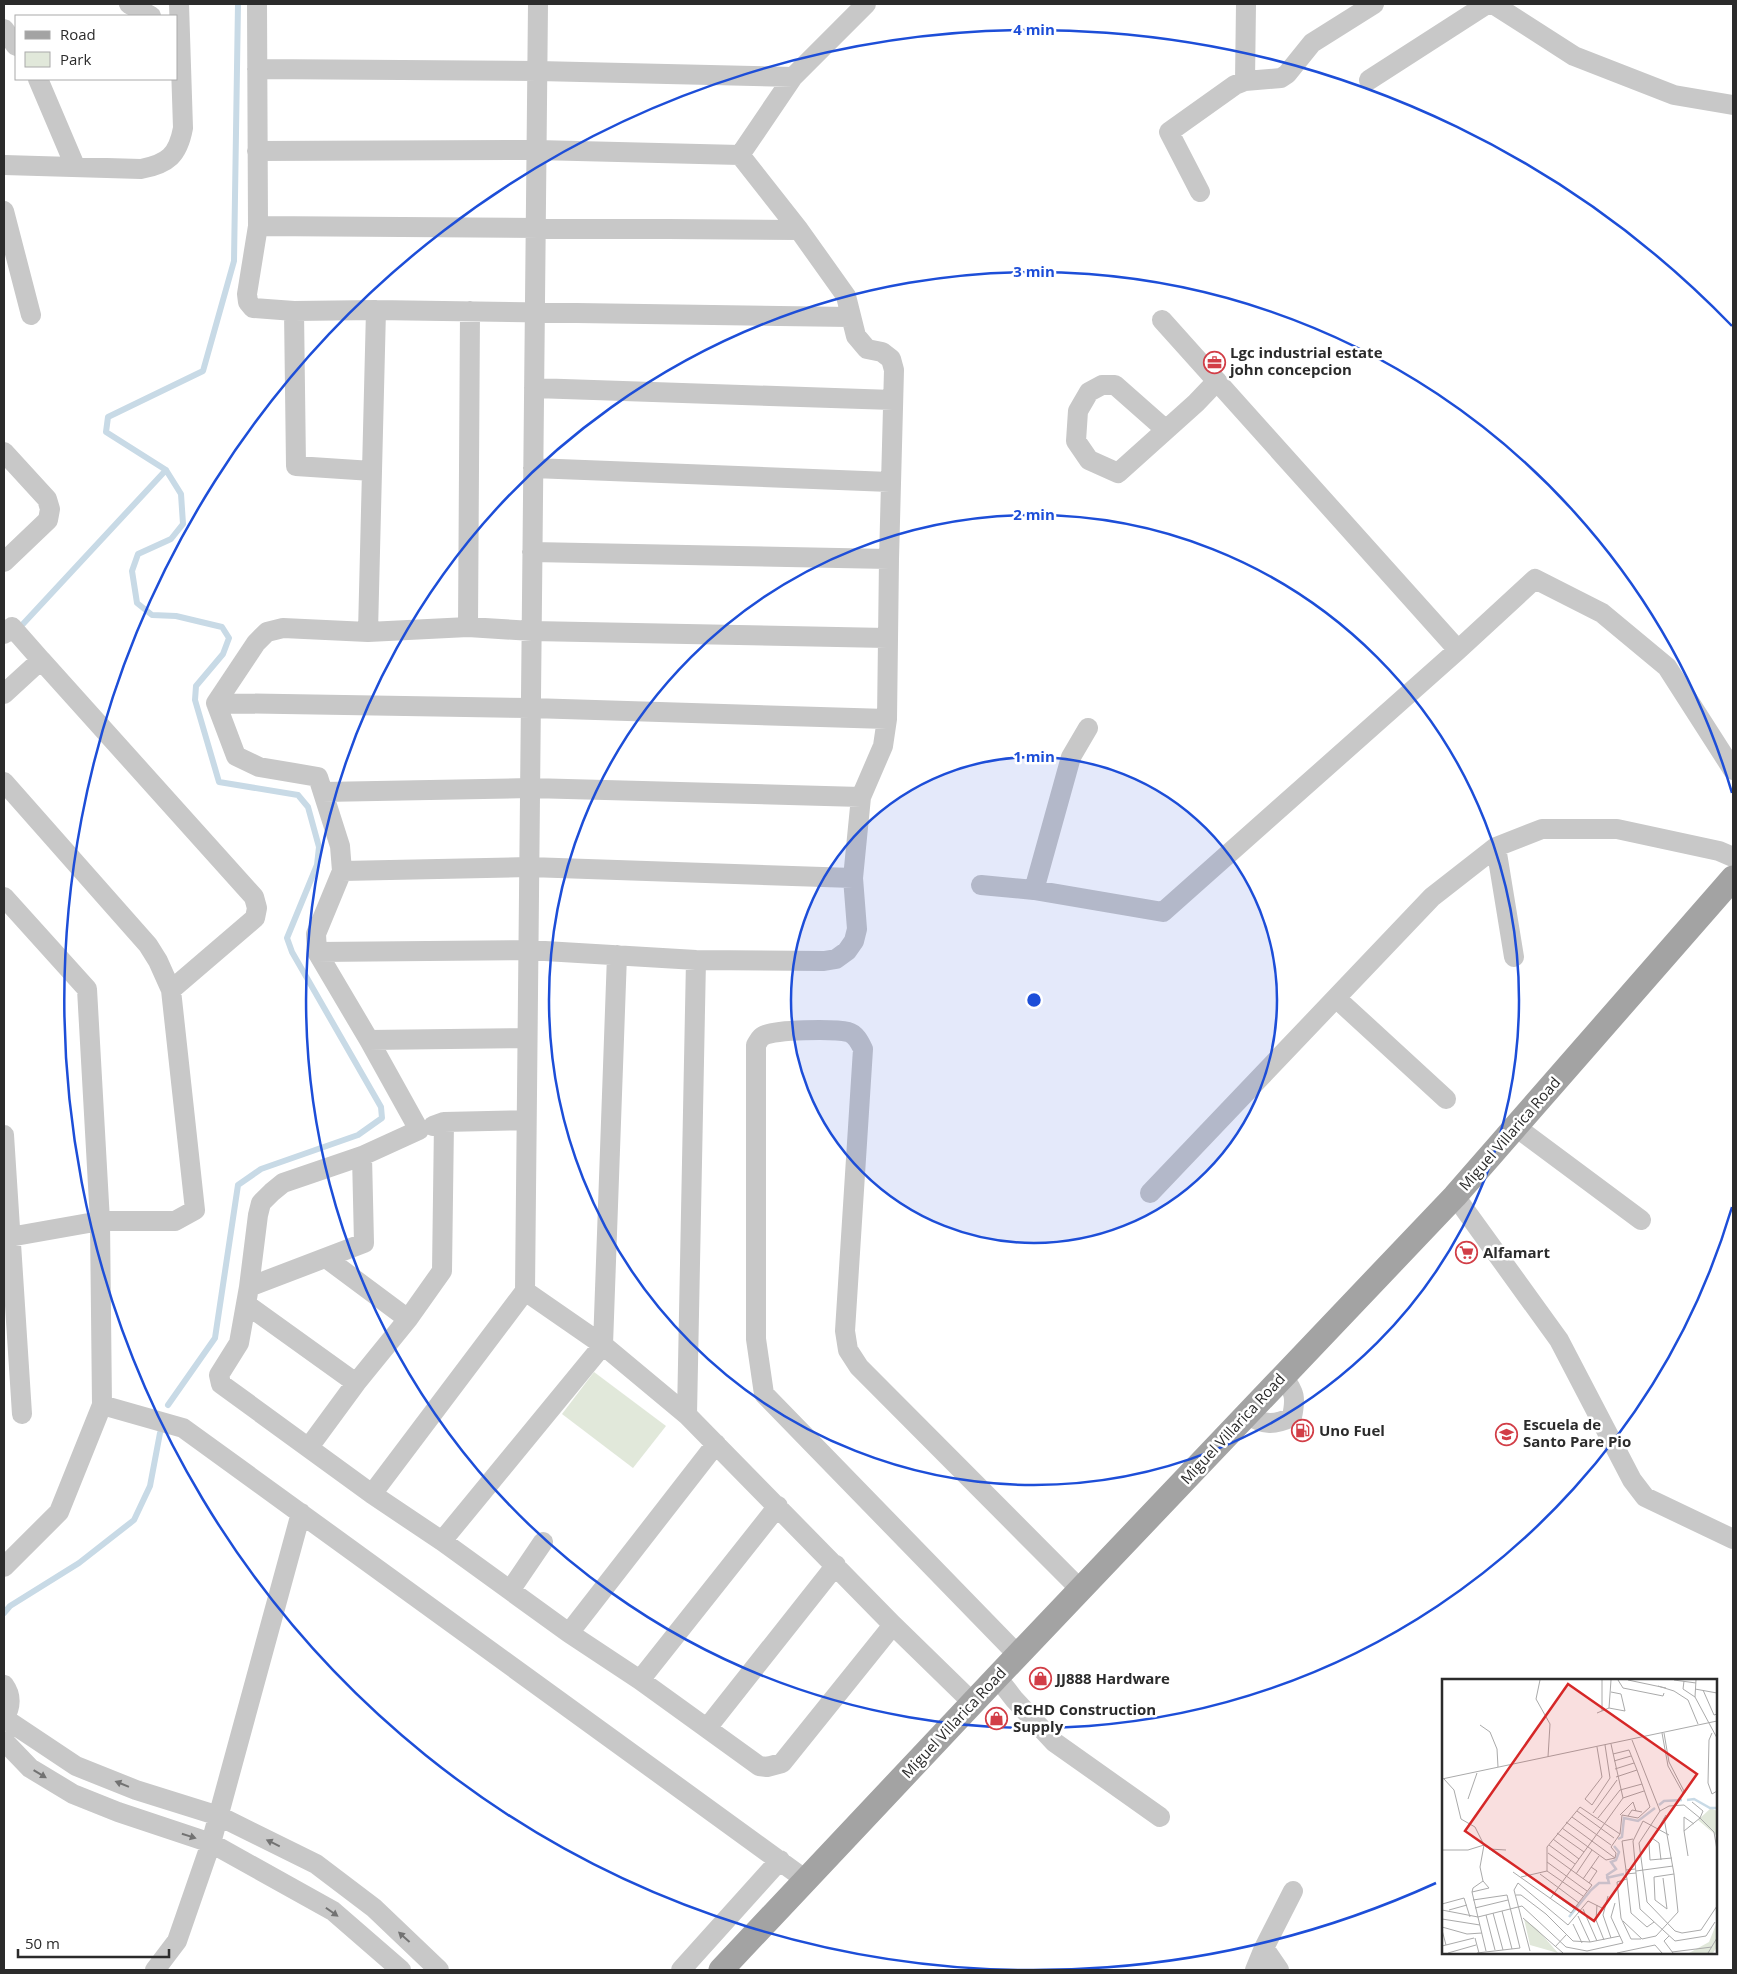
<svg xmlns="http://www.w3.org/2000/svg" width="1737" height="1974" font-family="'Open Sans',sans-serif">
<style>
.green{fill:#e1e8da}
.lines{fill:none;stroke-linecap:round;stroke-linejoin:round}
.stream{stroke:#c8dae6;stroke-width:6}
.minor{stroke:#c8c8c8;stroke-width:20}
.major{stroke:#a3a3a3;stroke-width:25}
.oneway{fill:#727272}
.ring{fill:none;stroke:#1d4ed8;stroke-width:2.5}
.labels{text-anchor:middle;stroke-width:5;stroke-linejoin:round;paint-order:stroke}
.poi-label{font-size:15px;font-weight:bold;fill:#2b2b2b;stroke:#fff;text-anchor:start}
.street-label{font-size:15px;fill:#2b2b2b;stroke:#fff}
.inset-river{fill:none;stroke:#c8dae6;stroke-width:2.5}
.inset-road{fill:none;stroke:#aaa;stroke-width:1}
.view{fill:#d62828;fill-opacity:0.15;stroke:#d62828;stroke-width:2.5}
.inset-edge{fill:none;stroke:#2b2b2b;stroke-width:2.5}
.centre{fill:#1d4ed8;stroke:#fff;stroke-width:2.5}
.ring-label{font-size:15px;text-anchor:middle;font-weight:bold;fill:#1d4ed8;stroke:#fff;stroke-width:5;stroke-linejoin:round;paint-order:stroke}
</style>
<rect width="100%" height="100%" fill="#fff"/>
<!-- green -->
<path class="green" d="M594 1372 666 1426 633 1468 562 1414Z"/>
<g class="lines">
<!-- stream -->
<path class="stream" d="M23 624 166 470
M168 1405 215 1338 238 1185 261 1169 358 1135 382 1118 381 1107 292 952 287 938 317 865 319 847 308 807 298 795 219 782 195 700 196 686 223 654 229 638 222 627 176 616 152 615 137 603 132 571 138 554 171 539 183 524 181 494 166 470 106 432 108 417 203 371 234 261 238 4
M4 1613 10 1606 79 1563 134 1520 150 1486 160 1433"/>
<!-- minor -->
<path class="minor" d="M129 4 151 16
M257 4 258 226 247 294 248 302 253 308 294 311 376 310 850 317
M538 4 525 1291 603 1345 687 1415 893 1625 973 1703
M1493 4 1574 56 1674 95 1733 105
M4 29 16 46
M257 69 538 71 793 77
M38 79 75 166
M1369 80 1487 4
M1245 81 1246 4
M257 151 537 150 740 155
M4 165 141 169C168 164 178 155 183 128L179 4
M1200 192 1169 132 1235 85 1245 81 1281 78 1287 74 1312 43 1374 4
M4 211 31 315
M258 226 799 230
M294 311 296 466 372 471
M1162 320 1458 650
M534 388 893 400
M1166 430 1115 385H1102L1089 392 1078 411 1076 441 1089 460 1118 473 1196 403 1217 381
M4 452 47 499 50 509 48 520 4 562
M533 468 890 482
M532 552 889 559
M468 627 470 311
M368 632 376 310
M4 634 12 627 41 660
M4 694 41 660 254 897 257 908 255 918 171 990
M216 703 531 708 887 719
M4 782 148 945 158 961 171 990 195 1210 175 1221H100L4 1238
M323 792 530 788 861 797
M1496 847 1514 957
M342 871 529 867 853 878
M981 885 1034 890 1163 912 1458 650 1535 579 1602 613 1667 667 1733 770
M1034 890 1071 757 1088 728
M4 897 87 989 100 1221 102 1405 59 1512 4 1567
M317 952 528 950 696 960 824 961 836 959 847 951 854 941 857 929 853 878 861 797 883 746 887 719 889 559 894 370 891 359 882 352 867 349 856 336 846 296 799 230 740 155 793 77 866 4
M617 955 603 1345 442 1541 569 1633 716 1444
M1336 998 1446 1099
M369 1040 527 1038
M433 1126 444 1122 526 1120
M1516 1127 1641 1220
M4 1135 22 1414
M1150 1193 1432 897 1496 847 1542 829H1617L1719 851 1733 857
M1455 1196 1559 1340 1632 1480 1645 1497 1733 1539
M326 1258 408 1319 442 1271 444 1122
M249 1287 364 1243 362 1156
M246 1304 356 1383
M102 1405 183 1428 806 1880
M1247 1414C1264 1426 1275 1425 1292 1417 1296 1397 1295 1393 1283 1376
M687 1415 696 960
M309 1447 356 1383 408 1319
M372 1494 525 1291
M442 1541 372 1494 221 1384 219 1375 239 1343 249 1287 258 1215 261 1203 272 1192 283 1183 362 1156 419 1130 369 1040 317 952 316 934 342 871 340 846 318 777 259 767 236 756 216 703 256 643 267 632 283 628 368 632 468 627 532 631 887 638
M511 1589 543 1542
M569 1633 640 1680 759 1766 767 1767 782 1763 893 1625
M1018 1655 764 1394 756 1339V1045C758 1042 760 1037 763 1036 773 1029 836 1029 848 1032 856 1034 860 1043 863 1049L845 1331 848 1350 859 1367 1081 1590
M997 1677 1014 1699 1054 1742 1160 1817
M640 1680 778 1506
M4 1685C12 1696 11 1707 4 1719
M4 1718 76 1766 136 1790 219 1816 316 1864 374 1908 439 1970
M707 1728 836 1565
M4 1741 30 1768 73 1794 118 1812 211 1843 333 1911 401 1970
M1264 1948 1279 1970
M155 1970 177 1941 211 1843 301 1513
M681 1970 780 1860
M1255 1970 1264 1948 1293 1891"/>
<!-- major -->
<path class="major" d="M721 1970 997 1677 1455 1196 1733 878"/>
</g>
<!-- one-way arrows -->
<defs><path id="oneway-solid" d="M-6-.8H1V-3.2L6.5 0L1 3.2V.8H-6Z" transform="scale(1.25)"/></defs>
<g class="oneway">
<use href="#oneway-solid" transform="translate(40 1774) rotate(31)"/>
<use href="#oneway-solid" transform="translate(122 1784) rotate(-158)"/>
<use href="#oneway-solid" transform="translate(189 1836) rotate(18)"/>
<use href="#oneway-solid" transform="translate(273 1843) rotate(-154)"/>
<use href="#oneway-solid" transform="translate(332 1912) rotate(35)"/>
<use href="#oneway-solid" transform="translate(404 1937) rotate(-138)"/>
</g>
<!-- distance rings -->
<circle cx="1034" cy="1000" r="243" fill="#1d4ed8" fill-opacity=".12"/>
<g class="ring">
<circle cx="1034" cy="1000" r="243"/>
<circle cx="1034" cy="1000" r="485"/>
<path d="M1732 1207A728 728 0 1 1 1732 793"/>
<path d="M1436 1883A970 970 0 1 1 1732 326"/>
</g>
<!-- icons -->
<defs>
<symbol id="office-ring" viewBox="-11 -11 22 22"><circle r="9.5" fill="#fff" stroke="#d23e47" stroke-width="1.5"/><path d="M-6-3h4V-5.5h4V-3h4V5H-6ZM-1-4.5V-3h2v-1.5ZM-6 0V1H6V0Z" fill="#d23e47"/></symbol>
<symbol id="supermarket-ring" viewBox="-11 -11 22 22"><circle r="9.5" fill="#fff" stroke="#d23e47" stroke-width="1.5"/><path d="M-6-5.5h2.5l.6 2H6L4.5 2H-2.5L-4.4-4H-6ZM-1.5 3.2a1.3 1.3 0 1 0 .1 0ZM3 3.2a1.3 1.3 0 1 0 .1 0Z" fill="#d23e47"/></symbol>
<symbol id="fuel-ring" viewBox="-11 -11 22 22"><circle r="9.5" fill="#fff" stroke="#d23e47" stroke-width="1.5"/><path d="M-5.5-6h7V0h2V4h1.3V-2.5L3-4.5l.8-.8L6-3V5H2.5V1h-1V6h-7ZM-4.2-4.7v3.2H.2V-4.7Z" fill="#d23e47"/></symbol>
<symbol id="school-ring" viewBox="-11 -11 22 22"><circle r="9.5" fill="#fff" stroke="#d23e47" stroke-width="1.5"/><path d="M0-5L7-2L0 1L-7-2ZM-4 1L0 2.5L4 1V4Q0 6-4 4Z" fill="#d23e47"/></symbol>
<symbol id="shop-ring" viewBox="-11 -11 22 22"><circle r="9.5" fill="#fff" stroke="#d23e47" stroke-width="1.5"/><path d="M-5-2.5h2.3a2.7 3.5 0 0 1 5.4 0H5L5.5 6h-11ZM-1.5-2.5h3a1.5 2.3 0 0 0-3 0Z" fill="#d23e47"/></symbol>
</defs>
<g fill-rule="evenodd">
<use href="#office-ring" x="1202" y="350" width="25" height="25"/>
<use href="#supermarket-ring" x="1454" y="1240" width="25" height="25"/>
<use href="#fuel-ring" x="1290" y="1418" width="25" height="25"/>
<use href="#school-ring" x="1494" y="1422" width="25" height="25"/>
<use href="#shop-ring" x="1028" y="1666" width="25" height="25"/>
<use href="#shop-ring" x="984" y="1706" width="25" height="25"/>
</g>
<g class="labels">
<!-- poi labels -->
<g class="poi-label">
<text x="1230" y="358">Lgc industrial estate<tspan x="1230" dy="17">john concepcion</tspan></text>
<text x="1483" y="1258">Alfamart</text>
<text x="1523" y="1430">Escuela de<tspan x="1523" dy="17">Santo Pare Pio</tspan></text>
<text x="1319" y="1436">Uno Fuel</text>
<text x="1056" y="1684">JJ888 Hardware</text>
<text x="1013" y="1715">RCHD Construction<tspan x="1013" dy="17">Supply</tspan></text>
</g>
<!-- street labels -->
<g class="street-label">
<text transform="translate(1510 1134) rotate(-49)" y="5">Miguel Villarica Road</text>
<text transform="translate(1233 1429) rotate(-47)" y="5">Miguel Villarica Road</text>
<text transform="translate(954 1723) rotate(-47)" y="5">Miguel Villarica Road</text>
</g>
</g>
<!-- overview -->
<g transform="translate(1442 1679)">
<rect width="275" height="275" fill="#fff"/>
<path d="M269 129 275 132V157L256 141ZM82 240 96 251 116 274 88 266ZM275 243V268L271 274H247L267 263Z" fill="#e1e8da"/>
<path class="inset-river" d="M245 121 252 120 268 129H275M217 126 222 122 240 121M176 160 180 158 182 139 196 142 213 129M164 199 182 195M127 238 149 211 157 204H167L165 196 174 190 169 183 174 181 177 173 172 167"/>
<path class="inset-road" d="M98 1 94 20 108 45 106 78M176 1 181 9 221 17 222 14M186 1 224 9M232 1 254 4M254 1 253 18 275 59M242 2 241 10 253 18M216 7 232 12 246 21 256 45M253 10 275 14M261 11 272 36 275 35M167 29 169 1M160 32V1M155 34 167 29 183 32 179 15 169 13M38 46 48 53 55 70 56 88M220 54 226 87 241 114M222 54 227 83 243 114M270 54 267 61 266 104 270 115 275 112M190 61 218 132M155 68 160 98 143 120 150 126 168 99 163 66M171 75 187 71 195 91M172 82 189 77M173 90 192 84M0 100 275 42M2 100 12 111 19 140 33 148 42 166 38 188 41 202M181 119 202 112M26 120 35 94M250 123 261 132 258 139 242 126 227 127 218 132 197 164 205 223 233 252 240 254 259 251 275 227M135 132 172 159M151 134 175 101M178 136 191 123 194 132M224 136 207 165 208 181 230 179M186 137 190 131 200 133M130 138 169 166M156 139 178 111 200 105 195 91 174 98M222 139 232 195M124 143 173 179M120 149 164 181 173 179 174 174 169 168 178 155 180 136 196 139 208 128 200 105M242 152V138L252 145M115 154 142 173M210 159 217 164 219 181M111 160 137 180M191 160 180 162 184 191 193 190M107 166 133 185M47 170 64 171M0 171H26L42 166 63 181M246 177 242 152 258 139 272 153 275 171M105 183 145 212M184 191V195L194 194 191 162 201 142 227 156M105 192 141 217M194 192 231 187M71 193 129 234 150 206 106 174M194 194 198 230 233 262 264 257 273 243M98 195 137 224M134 195 150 171M184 195 185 200 175 203 179 239 189 260H199M87 197 133 230M79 198 105 192V168L138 128 178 155M141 200 157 177M185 200 189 234 205 248 212 243M41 202 47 209 30 213 31 209ZM147 204 155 192 149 188M30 213 44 272M74 216H79L104 235 131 262 148 263 178 257M166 217 161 236 169 259M108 220 181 119 169 65M31 221 65 216 78 269 35 274M0 225 22 219 28 238M155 226 154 241 162 261M33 229 66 221M141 230 155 262M0 231 36 238 80 227 124 268 145 272 181 264 169 238 173 224M7 231 25 226M60 232 70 270M51 234 61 271M44 236 53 271M136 237 148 263M81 239 121 274M0 240 38 246M181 242 200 260 214 257 236 233 232 195 212 198 213 221 225 230 221 199M131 245 140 264M0 248 25 255 40 254M0 251 4 266M227 257 222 262 231 274M33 259 37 274M0 267 32 259M113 268 124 256M88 272 72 211 76 204 126 246 146 222 162 230M230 273 270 268M6 274 34 266M175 274 213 266 220 274M266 274 275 259"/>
<path class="view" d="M126 5 255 95 152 242 23 152Z"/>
<rect width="275" height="275" class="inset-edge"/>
</g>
<circle cx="1034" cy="1000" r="8" class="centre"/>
<g class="ring-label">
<text x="1034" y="35">4 min</text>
<text x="1034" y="277">3 min</text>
<text x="1034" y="520">2 min</text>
<text x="1034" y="762">1 min</text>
</g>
<!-- border -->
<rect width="1737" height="1974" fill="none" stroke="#2b2b2b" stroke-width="10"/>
<!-- legend -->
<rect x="15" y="15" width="162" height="65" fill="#ffffff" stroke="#aaaaaa"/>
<rect x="25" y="31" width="25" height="8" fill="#a3a3a3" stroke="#aaaaaa"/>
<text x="60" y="40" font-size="15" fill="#2b2b2b">Road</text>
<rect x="25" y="52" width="25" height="15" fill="#e1e8da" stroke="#aaaaaa"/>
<text x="60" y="65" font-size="15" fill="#2b2b2b">Park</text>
<!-- scale -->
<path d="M18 1949v8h151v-8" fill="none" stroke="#2b2b2b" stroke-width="2.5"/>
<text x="25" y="1949" font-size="15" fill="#2b2b2b" stroke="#ffffff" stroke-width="4" paint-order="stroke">50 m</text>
</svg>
